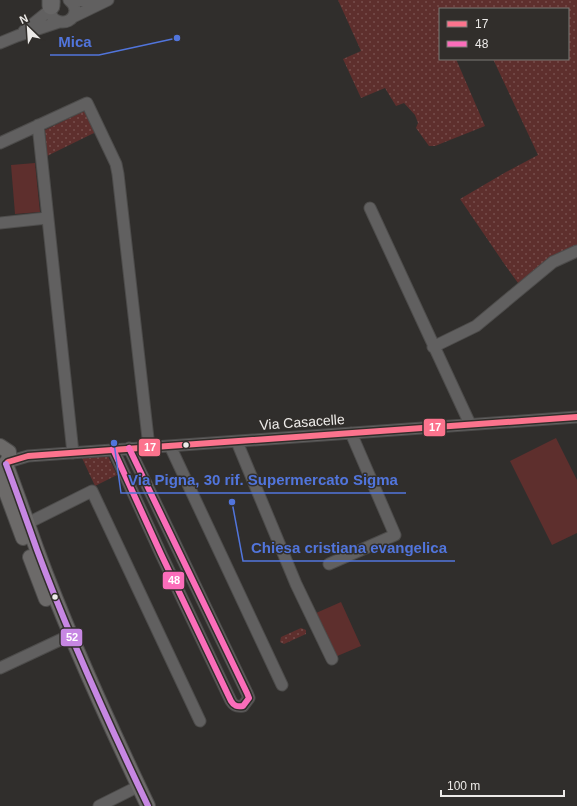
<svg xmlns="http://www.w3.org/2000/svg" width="577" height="806" font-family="Arial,sans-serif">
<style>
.green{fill:url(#green-dots)}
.pitch{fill:#5e2f2d}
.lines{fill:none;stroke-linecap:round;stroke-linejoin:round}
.minor-casing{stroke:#4d4c4b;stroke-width:13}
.major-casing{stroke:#4d4c4b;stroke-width:16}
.highway-casing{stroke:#4d4c4b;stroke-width:19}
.minor{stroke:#616060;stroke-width:11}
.major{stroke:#6c6a69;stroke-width:14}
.highway{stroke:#676666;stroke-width:17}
.bus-1-casing{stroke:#312e2b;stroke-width:9}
.bus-2-casing{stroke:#312e2b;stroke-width:9}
.bus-3-casing{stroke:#312e2b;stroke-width:9}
.bus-1{stroke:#fc738d;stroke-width:6}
.bus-2{stroke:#fb6dba;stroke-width:6}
.bus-3{stroke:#c787e3;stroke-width:6}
.bus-dot{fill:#edebe9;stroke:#312e2b;stroke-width:1.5}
.labels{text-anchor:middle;stroke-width:3;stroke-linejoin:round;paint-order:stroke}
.street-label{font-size:14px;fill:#edebe9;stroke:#312e2b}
.leader{fill:none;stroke:#5175dc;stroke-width:1.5}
.callout-dot{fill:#5175dc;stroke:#312e2b;stroke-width:1.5}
.callout-label{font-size:15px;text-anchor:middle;font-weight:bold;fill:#5175dc;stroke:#312e2b;stroke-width:3;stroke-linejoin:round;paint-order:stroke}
.line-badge{stroke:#312e2b;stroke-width:1.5}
.badge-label{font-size:11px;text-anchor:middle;font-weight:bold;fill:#fff}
</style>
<defs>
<pattern id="green-dots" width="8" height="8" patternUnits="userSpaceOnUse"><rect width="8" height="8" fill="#5e2f2d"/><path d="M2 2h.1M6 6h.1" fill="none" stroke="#754d4b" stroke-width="1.8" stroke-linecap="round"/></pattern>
</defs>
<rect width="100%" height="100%" fill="#302e2c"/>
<!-- green -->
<path class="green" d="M338 0H577V249L521 284 518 283 505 265 460 199 506 172 538 155 493 59H568V9H440V59H456L485 126 435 146H429L416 128 418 123 415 115 404 103 396 106 385 88 361 98 343 59 361 51Z
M86 110 96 132 47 156 45 130Z
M108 456 117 475 95 486 82 458Z
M301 628 306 630V634L284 644 280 642 281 637Z"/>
<!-- pitch -->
<path class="pitch" d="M35 163 40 212 15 214 11 165Z
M556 438 577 480V533L552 545 510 461Z
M341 602 361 646 335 657 316 613Z"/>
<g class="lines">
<defs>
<path id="minor" d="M71 1 94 0
M54 2C40 21 72 31 75 11 75 6 73 3 69 0
M73 17 108 0
M24 31 50 10
M0 43 17 36 59 22
M38 125 73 453
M0 143 87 103 116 164 118 174 149 447
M370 208 470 424
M0 223 47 218
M433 347 476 326 553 262 577 251
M237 442 296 584 332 659
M170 446 282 685
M113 449 161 554 231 701C234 706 237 707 243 706L249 698 247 693 129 448
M8 462 28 456 577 417
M28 523 92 491 200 721
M329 564 395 535 351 433
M0 668 62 639
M99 806 139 786"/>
<path id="major" d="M0 446 9 452V457L6 464 0 466
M6 464C17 493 27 522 37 550 69 637 108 722 148 806
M0 476 23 538
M30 557 46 599"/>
<path id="highway" d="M51 0V6"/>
</defs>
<!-- minor casing -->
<use href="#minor" class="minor-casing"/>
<!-- major casing -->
<use href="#major" class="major-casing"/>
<!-- highway casing -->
<use href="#highway" class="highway-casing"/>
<!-- minor -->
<use href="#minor" class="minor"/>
<!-- major -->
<use href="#major" class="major"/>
<!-- highway -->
<use href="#highway" class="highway"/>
<defs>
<path id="bus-1" d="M8 462 28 456 577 417"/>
<path id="bus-2" d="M113 449 161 554 231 701C234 706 237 707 243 706L249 698 247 693 129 448"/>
<path id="bus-3" d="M6 464C17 493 27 522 37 550 69 637 108 722 148 806"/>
</defs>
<!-- bus-1 casing -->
<use href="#bus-1" class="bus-1-casing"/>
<!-- bus-2 casing -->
<use href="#bus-2" class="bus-2-casing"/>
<!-- bus-3 casing -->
<use href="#bus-3" class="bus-3-casing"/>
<!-- bus-1 -->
<use href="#bus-1" class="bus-1"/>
<!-- bus-2 -->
<use href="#bus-2" class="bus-2"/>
<!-- bus-3 -->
<use href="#bus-3" class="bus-3"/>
</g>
<!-- markers -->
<g class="bus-dot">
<circle cx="186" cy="445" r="3.5"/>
<circle cx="55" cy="597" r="3.5"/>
</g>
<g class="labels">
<!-- street labels -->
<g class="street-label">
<text transform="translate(302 422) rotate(-4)" y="5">Via Casacelle</text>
</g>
</g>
<!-- callouts -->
<path class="leader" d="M177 38L99 55H50M114 443L121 493H406M232 502L243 561H455"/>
<g class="callout-dot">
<circle cx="177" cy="38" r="4"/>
<circle cx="114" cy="443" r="4"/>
<circle cx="232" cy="502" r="4"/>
</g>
<g class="callout-label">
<text x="75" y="47">Mica</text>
<text x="263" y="485">Via Pigna, 30 rif. Supermercato Sigma</text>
<text x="349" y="553">Chiesa cristiana evangelica</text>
</g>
<g class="line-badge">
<rect x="423" y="418" width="23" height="19" rx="4" fill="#fc738d"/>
<rect x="138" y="438" width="23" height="19" rx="4" fill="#fc738d"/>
<rect x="162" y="571" width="23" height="19" rx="4" fill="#fb6dba"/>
<rect x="60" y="628" width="23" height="19" rx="4" fill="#c787e3"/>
</g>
<g class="badge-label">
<text x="435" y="431">17</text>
<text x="150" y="451">17</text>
<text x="174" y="584">48</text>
<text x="72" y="641">52</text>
</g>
<!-- legend -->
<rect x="439" y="8" width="130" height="52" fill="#312e2b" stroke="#7c7a77"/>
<rect x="447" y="21" width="20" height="6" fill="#fc738d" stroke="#7c7a77"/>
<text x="475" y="28" font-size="12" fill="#edebe9">17</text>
<rect x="447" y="41" width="20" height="6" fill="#fb6dba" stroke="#7c7a77"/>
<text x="475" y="48" font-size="12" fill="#edebe9">48</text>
<!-- north arrow -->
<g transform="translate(28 28) rotate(335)" stroke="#312e2b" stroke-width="3" paint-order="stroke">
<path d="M0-3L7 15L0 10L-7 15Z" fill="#edebe9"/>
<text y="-6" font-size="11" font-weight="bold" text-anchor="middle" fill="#edebe9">N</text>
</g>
<!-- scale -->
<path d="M441 790v6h123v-6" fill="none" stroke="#edebe9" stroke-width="2"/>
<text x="447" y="790" font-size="12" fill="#edebe9" stroke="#312e2b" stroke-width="3" paint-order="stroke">100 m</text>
</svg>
